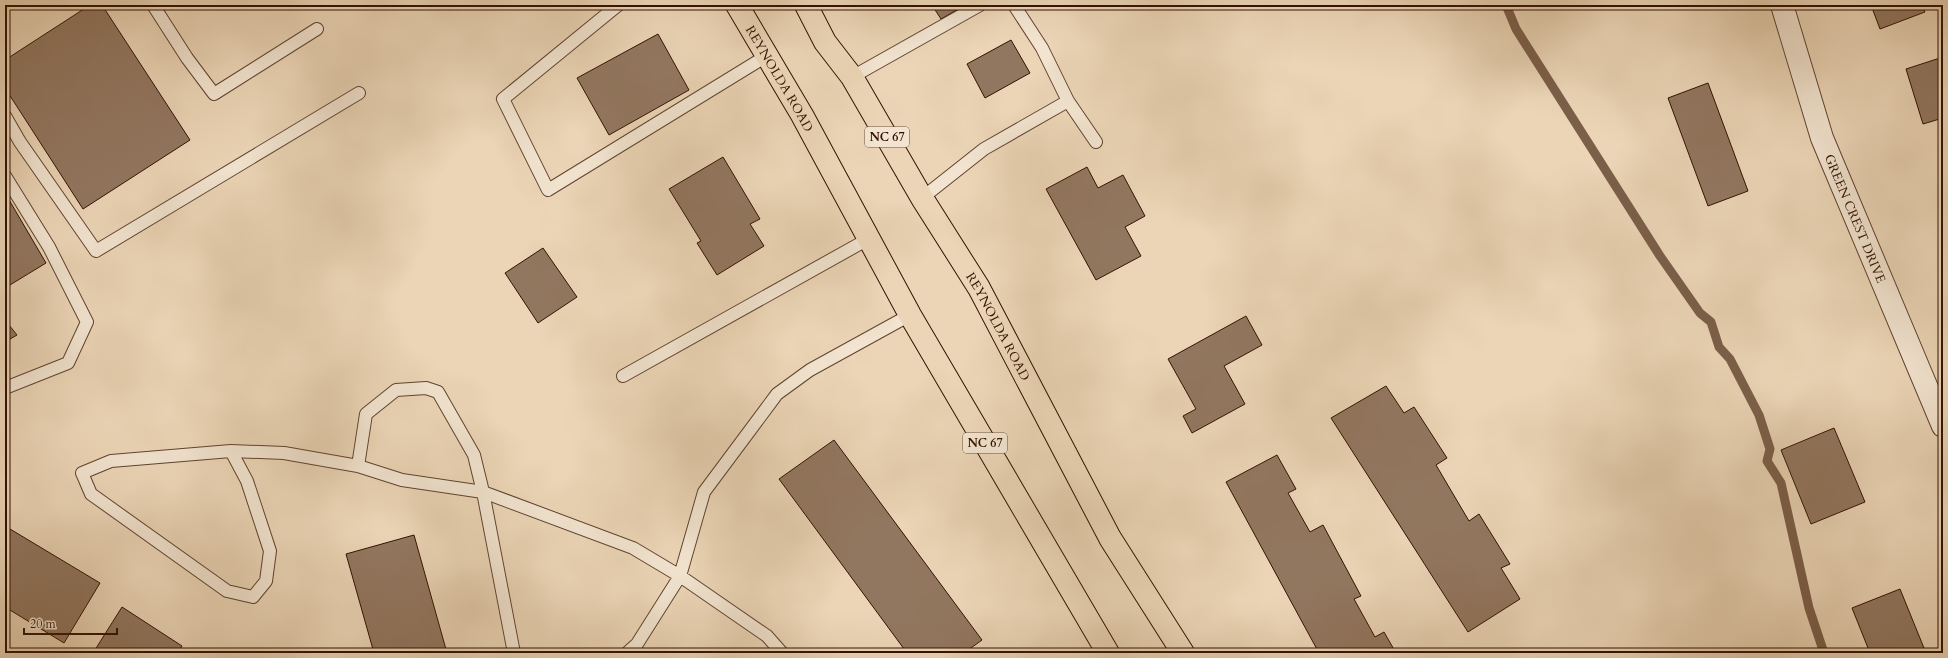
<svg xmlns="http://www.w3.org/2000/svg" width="1948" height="658" font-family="Cardo,serif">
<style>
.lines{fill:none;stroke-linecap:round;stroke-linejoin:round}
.stream{stroke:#7b5f49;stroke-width:9}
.building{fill:#927760;stroke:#321202}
.lane-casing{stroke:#60432f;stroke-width:14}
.street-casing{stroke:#60432f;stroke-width:24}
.primary-casing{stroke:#321202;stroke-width:24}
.lane{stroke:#f2e4d0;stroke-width:12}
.street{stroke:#f2e4d0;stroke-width:22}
.primary{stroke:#ebd5b6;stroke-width:22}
.labels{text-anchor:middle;stroke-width:3;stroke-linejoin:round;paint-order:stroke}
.shield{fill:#f2e4d0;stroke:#6c5140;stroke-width:1}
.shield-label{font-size:12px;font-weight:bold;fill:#321202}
.street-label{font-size:13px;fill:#321202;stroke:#f2e4d0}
</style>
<rect width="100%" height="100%" fill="#ebd5b6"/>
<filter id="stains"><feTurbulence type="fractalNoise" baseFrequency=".005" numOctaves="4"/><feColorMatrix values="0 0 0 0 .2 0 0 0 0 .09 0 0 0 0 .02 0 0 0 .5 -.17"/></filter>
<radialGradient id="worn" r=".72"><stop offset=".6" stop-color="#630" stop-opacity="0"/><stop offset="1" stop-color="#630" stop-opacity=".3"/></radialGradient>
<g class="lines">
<!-- stream -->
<path class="stream" d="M1506 5 1516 29 1660 256 1700 313 1711 322 1719 347 1730 359 1759 415 1770 449 1767 461 1781 483 1809 608 1824 653"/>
</g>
<!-- building -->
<path class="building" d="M90 5H102L190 140 83 209 5 88V60Z
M932 5H965L941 19Z
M1871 5H1922L1925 12 1880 29Z
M658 34 689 90 609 135 577 78Z
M1011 40 1030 73 985 98 967 64Z
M1943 57V118L1923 124 1906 69Z
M1708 83 1748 191 1708 206 1668 98Z
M723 157 760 219 750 224 764 246 717 275 697 243 701 241 669 189Z
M1087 167 1098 188 1123 175 1145 216 1125 227 1141 256 1096 280 1046 189Z
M5 193 46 263 5 288Z
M543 248 577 297 538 323 505 273Z
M1246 316 1262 345 1224 366 1245 404 1192 433 1183 416 1196 409 1168 359Z
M5 320 17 335 5 342Z
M1386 386 1404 413 1414 407 1447 458 1436 465 1469 521 1479 514 1510 564 1501 568 1520 599 1468 632 1331 418Z
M1834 428 1865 502 1811 524 1781 450Z
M834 440 982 640 964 653H907L779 479Z
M1277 455 1296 489 1288 493 1310 532 1323 525 1361 596 1354 599 1375 637 1384 632 1396 653H1319L1226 482Z
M5 526 100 583 64 643 5 607Z
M414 535 447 653H374L346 554Z
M1900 589 1926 653H1870L1852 608Z
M122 607 182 646 179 651 182 653H93Z"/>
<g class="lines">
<defs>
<path id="lane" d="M153 5 187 58 214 94 317 29
M618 5 503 99 548 190 768 55
M1014 5 1042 48 1068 101
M852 77 980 5
M5 116 20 142 96 251 359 93
M5 176 49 247 87 322 68 363 5 388
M922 198 984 149 1068 101 1096 142
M623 376 870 238
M231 451 247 481 270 551 266 581 253 597 227 591 91 494 82 473 111 461 231 451 284 453 358 466 402 480 483 492 514 653
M358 466 366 414 396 390 426 388 438 392 474 455 483 492 633 548 680 576 767 636 782 653
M627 653 637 644 680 576 704 492 777 394 810 370 910 315"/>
<g id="street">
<path id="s1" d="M1782 5 1822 138 1943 426"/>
</g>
<g id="primary">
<path id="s2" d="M737 5 802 115 910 315 1108 653"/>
<path id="s3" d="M806 5 825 42 852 77 922 198 979 288 1110 538 1183 653"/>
</g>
</defs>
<!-- lane casing -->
<use href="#lane" class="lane-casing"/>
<!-- street casing -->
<use href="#street" class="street-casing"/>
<!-- primary casing -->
<use href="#primary" class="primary-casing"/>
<!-- lane -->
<use href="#lane" class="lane"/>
<!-- street -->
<use href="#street" class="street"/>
<!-- primary -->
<use href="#primary" class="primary"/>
</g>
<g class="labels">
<!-- shield labels -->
<g class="shield">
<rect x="865" y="127" width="44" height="20" rx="3"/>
<rect x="963" y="433" width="44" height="20" rx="3"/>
</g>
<g class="shield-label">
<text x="887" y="141">NC 67</text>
<text x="985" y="447">NC 67</text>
</g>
<!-- street labels -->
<g class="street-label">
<text dy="5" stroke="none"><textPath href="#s2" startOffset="85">REYNOLDA ROAD</textPath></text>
<text dy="5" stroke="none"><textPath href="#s1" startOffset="226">GREEN CREST DRIVE</textPath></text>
<text dy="5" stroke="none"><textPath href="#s3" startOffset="375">REYNOLDA ROAD</textPath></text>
</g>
</g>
<!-- margin -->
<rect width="1948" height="658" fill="none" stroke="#ebd5b6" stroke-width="20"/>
<rect x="6" y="6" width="1936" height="646" fill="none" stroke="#321202" stroke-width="2"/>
<rect x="10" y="10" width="1928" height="638" fill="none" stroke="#321202"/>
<!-- scale -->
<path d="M24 628v6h93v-6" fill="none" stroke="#321202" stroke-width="2"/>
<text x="30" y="628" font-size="12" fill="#321202" stroke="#f2e4d0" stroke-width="3" paint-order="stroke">20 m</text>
<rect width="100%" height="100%" filter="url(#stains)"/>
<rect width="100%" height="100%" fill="url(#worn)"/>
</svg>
